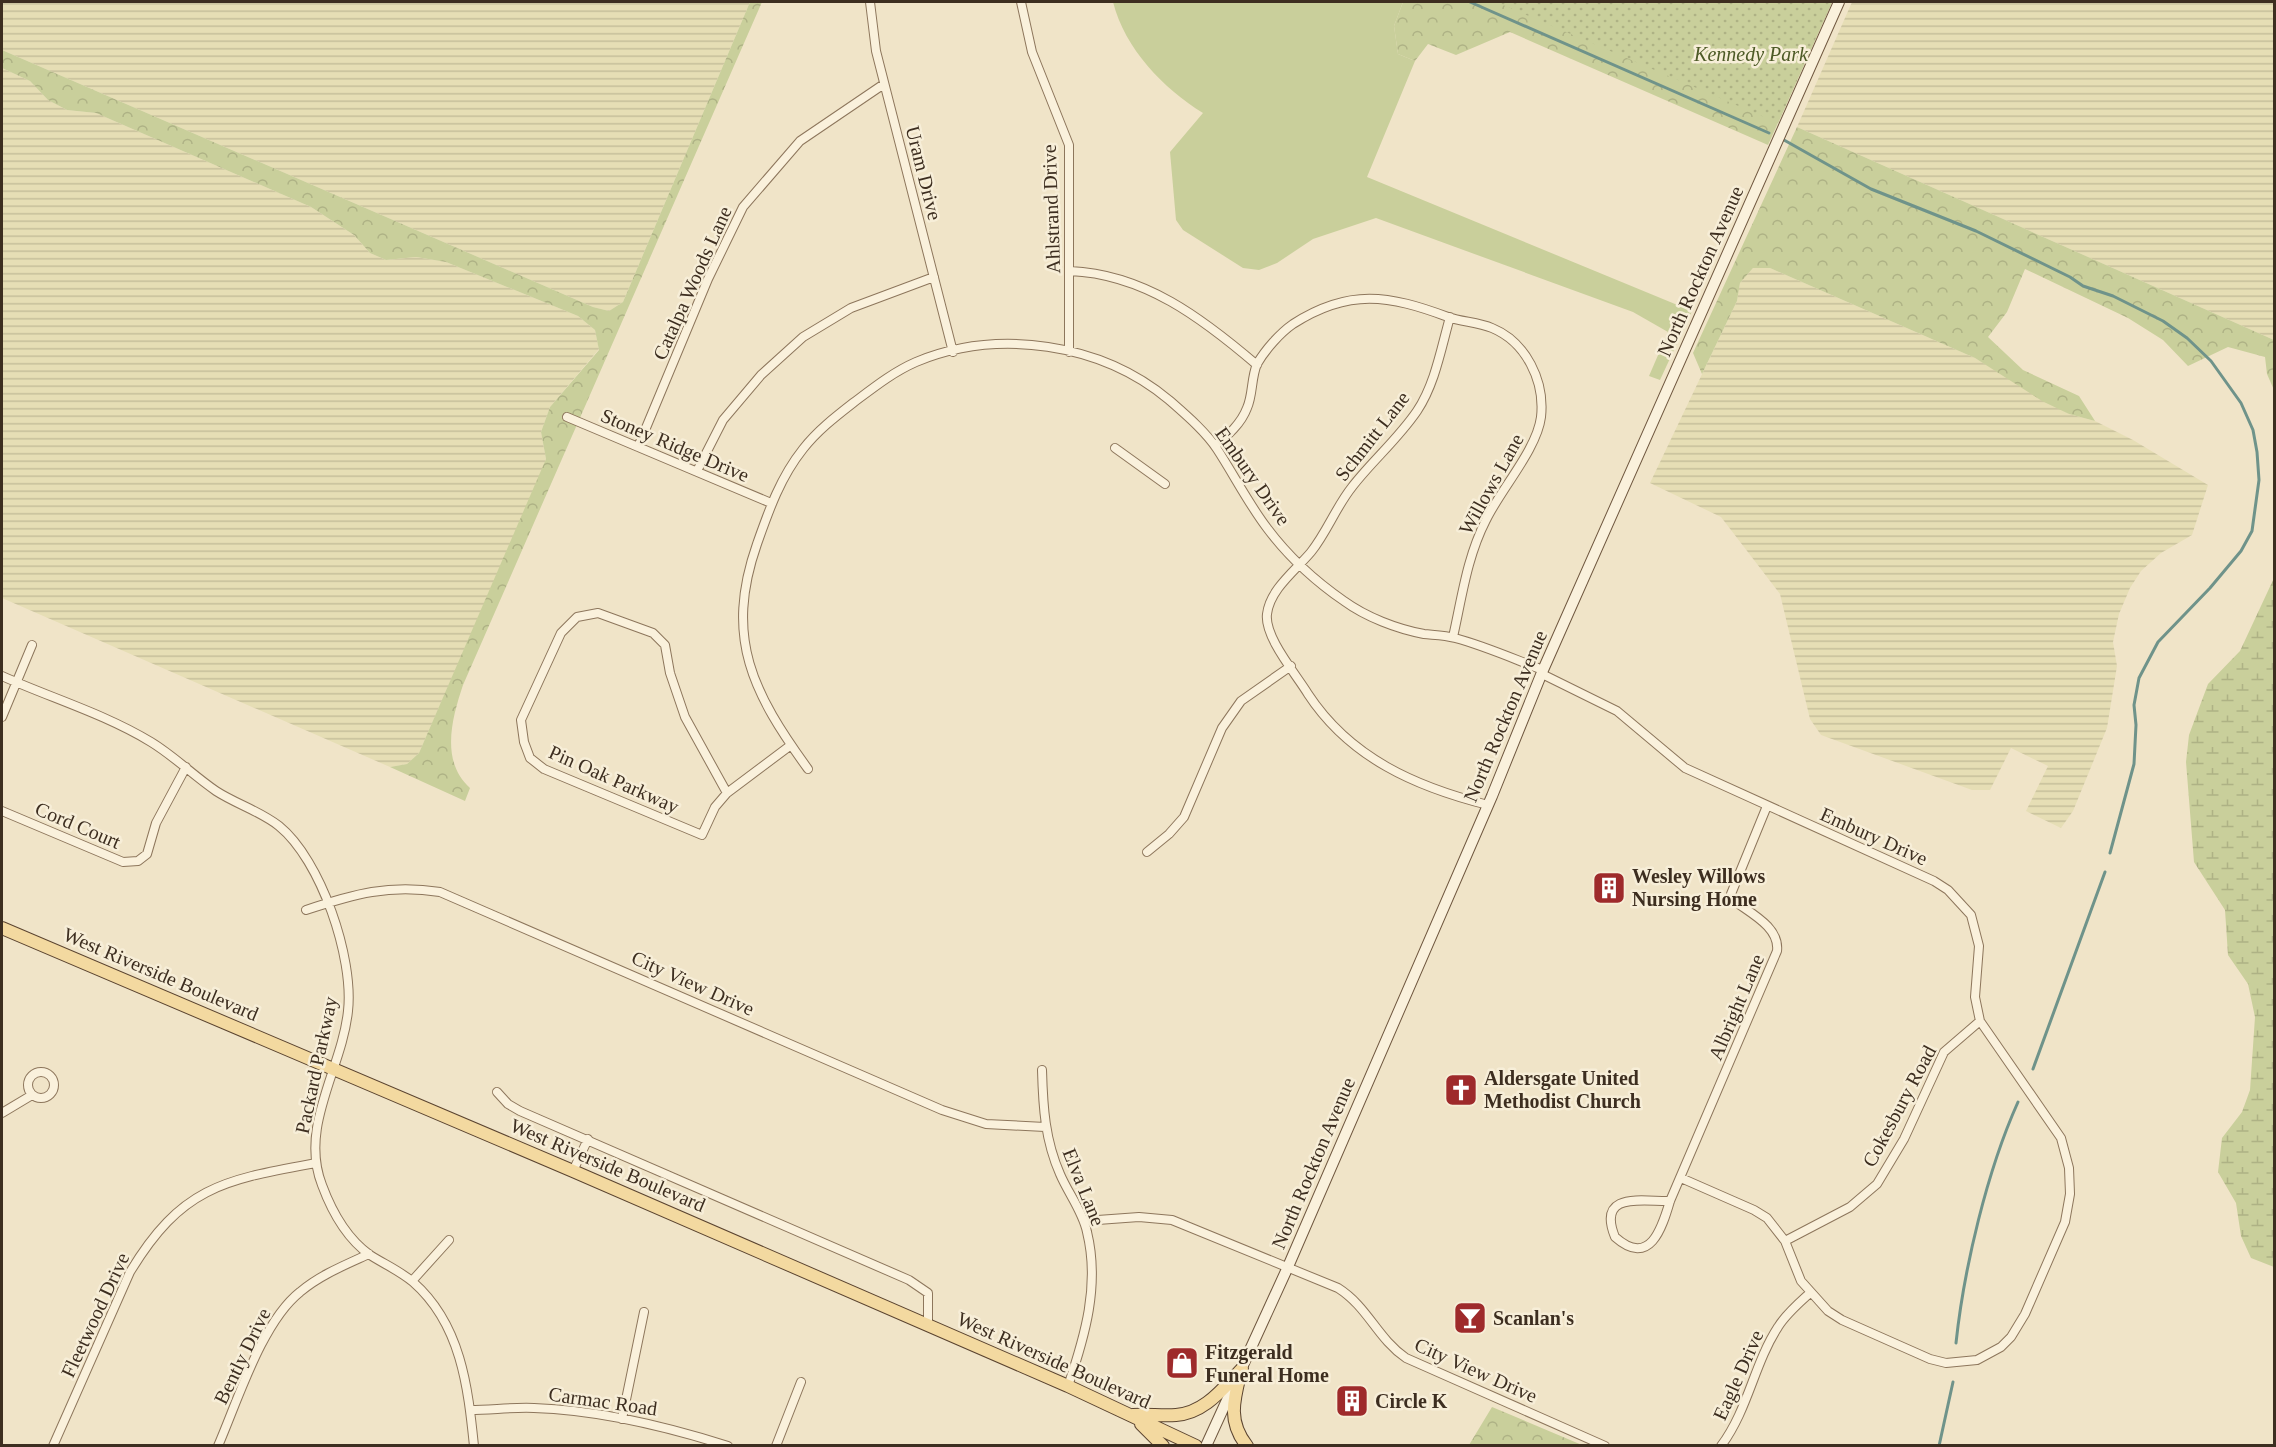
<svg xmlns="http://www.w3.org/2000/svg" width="2276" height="1447" font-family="Georgia,serif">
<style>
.farmland{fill:url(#farmland-rules)}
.grass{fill:#c9cf9b}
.forest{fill:url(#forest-crowns)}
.wetland{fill:url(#wetland-marsh)}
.park{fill:url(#park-dots)}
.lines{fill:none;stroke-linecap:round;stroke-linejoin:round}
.stream{stroke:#6f938a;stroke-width:3}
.street-casing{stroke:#8d765c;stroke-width:10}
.secondary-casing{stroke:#6f573f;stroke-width:12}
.primary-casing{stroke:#5b4430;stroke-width:14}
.street{stroke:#faf1dc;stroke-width:8}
.secondary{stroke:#faf1dc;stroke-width:10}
.primary{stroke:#f3d9a0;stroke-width:12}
.labels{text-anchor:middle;stroke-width:5;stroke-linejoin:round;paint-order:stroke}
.park-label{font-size:20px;font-style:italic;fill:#4d5a26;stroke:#f7eed8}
.street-label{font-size:20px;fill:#3d2e20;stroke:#f7eed8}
.poi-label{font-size:20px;font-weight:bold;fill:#3d2e20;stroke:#f7eed8;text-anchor:start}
</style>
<defs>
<pattern id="farmland-rules" width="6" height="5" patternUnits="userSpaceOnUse" patternTransform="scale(1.5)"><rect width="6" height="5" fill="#e6deb5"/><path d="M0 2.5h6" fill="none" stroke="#c6bf9b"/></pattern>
<pattern id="forest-crowns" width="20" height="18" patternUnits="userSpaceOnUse" patternTransform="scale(1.5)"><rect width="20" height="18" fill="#c9cf9b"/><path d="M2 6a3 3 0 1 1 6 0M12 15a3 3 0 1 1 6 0" fill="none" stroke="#aeb285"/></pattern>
<pattern id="wetland-marsh" width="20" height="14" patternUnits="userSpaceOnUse" patternTransform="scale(1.5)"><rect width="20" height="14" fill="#c9cf9b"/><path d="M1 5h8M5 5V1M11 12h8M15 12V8" fill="none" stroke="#aeb285"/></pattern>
<pattern id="park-dots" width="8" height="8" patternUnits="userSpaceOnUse" patternTransform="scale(1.5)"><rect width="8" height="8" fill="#c9cf9b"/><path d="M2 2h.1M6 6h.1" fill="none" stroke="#aeb285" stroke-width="1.8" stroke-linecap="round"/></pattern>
</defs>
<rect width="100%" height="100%" fill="#f0e4c8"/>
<!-- farmland -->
<path class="farmland" d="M2 2H750L623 302 609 311 593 307 2 50Z
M1852 2H2274V340L1797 127Z
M2 68 30 81 48 100 67 110 96 113 311 207 354 235 370 253 386 260 416 257 446 262 578 316 595 330 599 349 550 407 541 432 546 459 537 483 419 753 407 764 390 767 2 598Z
M1753 268H1770L1975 358 2069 414 2095 421 2133 440 2208 485 2192 535 2161 553 2141 571 2130 588 2119 614 2113 642 2117 666 2107 728 2073 811 2061 828 2026 811 2048 766 2011 748 1990 790H1972L1821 735 1810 719 1780 594 1721 517 1650 483 1737 301 1740 283Z"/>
<!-- grass -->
<path class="grass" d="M1113 2H1403L1394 26 1398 54 1415 61 1367 177 1692 311 1660 380 1649 376 1668 332 1633 312 1376 218 1313 239 1277 263 1259 270 1243 268 1183 230 1176 220 1170 152 1203 113C1163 88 1125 49 1113 2Z"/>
<!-- forest -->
<path class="forest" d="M750 2H762L463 685C452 718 440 761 470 788L465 801 390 767 407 764 419 753 546 459 541 432 550 407 599 350 595 330 578 316 446 262 416 257 386 260 370 253 354 235 311 207 96 113 67 110 48 100 30 81 2 68V50L593 307 609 311 623 302Z
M1403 2H1832L1768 145 1510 32 1456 55 1428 44 1415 61 1398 54 1394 26Z
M1797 127 2274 340V390L2267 374 2265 357 2228 347 2188 366 2163 340 2128 318 2025 269 2007 312 1988 337 2023 370 2079 396 2095 421 2069 414 2042 401 1975 358 1770 268H1753L1740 283 1737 301 1702 374 1693 353Z
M1492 1407 1504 1412 1582 1445H1469Z"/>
<!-- wetland -->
<path class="wetland" d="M2274 578V1267L2251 1258 2241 1236 2236 1203 2218 1172 2222 1138 2242 1112 2250 1090 2255 1017 2248 984 2228 955 2225 910 2194 862 2186 762 2189 735 2208 684 2240 651Z"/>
<!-- park -->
<path class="park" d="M1496 2H1832L1778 123Z"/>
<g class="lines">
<!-- stream -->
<path class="stream" d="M1470 2 1769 133
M1784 140 1871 189 1976 231 2070 277 2083 286 2113 296 2163 321 2187 338 2211 361 2241 403 2253 430 2257 452 2259 480 2252 531 2241 551 2210 588 2158 642 2139 678 2134 705 2136 725 2134 764 2110 853
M2033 1069 2105 872
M1956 1343C1964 1268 1987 1171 2018 1102
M1939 1446 1953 1382"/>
<defs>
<path id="street" d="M870 2 876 51 953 352
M1021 2 1032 52 1069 145V352
M1070 271C1144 274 1202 318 1257 365
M1450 317C1441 349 1435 384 1417 411 1398 439 1372 461 1352 487 1336 507 1327 532 1311 552 1296 570 1270 589 1267 614 1264 637 1296 674 1308 694 1350 758 1416 787 1488 805
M567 417 771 503
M1215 446C1228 435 1241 424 1247 408 1253 395 1251 378 1257 364 1265 350 1280 333 1293 324 1349 288 1389 295 1448 317 1462 322 1478 322 1492 328 1526 342 1545 381 1541 417 1537 449 1501 489 1486 520 1467 557 1462 597 1453 637
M638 447 708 279 743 207 800 141 884 84
M1115 448 1165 484
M697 471 723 420 761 375 803 337 851 308 934 277
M1542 674 1617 711 1685 768 1934 881 1948 890 1971 915 1979 946 1975 997 1980 1021 2061 1138 2069 1168 2070 1194 2065 1222 2025 1314 2011 1337 2001 1347 1977 1360 1946 1363 1930 1359 1842 1320 1828 1311 1801 1281 1785 1241 1767 1218 1754 1210 1681 1178
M2 676C51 698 105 714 151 742 174 756 194 776 216 791 236 804 260 811 279 826 321 860 354 958 348 1011 342 1069 299 1126 322 1185 332 1212 346 1238 370 1255 384 1264 400 1271 413 1282 461 1324 468 1387 474 1446
M2 717 32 645
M808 769C753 693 724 638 757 544 769 510 780 478 803 449 817 431 835 417 853 403 873 388 893 372 916 362 998 328 1101 343 1169 400 1186 415 1205 431 1217 449 1234 475 1248 503 1267 528 1288 556 1315 581 1344 601 1366 617 1397 629 1424 634 1434 635 1445 635 1455 638 1485 646 1514 659 1543 670
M727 793 685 717 670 673 665 645 653 633 598 613 577 617 561 633 521 720 524 742 530 758 544 769 702 835 715 807 727 793 791 745
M2 811 123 862 138 861 147 854 156 823 186 767
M1147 852 1169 834 1184 817 1222 728 1241 701 1291 666
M306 910C354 894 389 884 440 892L942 1110 986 1124 1045 1127
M1042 1070C1043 1107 1045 1140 1060 1174 1068 1193 1083 1212 1087 1232 1100 1285 1085 1336 1068 1386
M28 1085a13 13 0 1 1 26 0a13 13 0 1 1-26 0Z
M497 1092 508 1104 520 1111 909 1280 928 1293V1325
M2 1113 32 1095
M573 1171 588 1139
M1670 1201C1645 1202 1596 1190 1615 1237 1650 1268 1662 1228 1670 1201L1777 951C1780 927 1750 913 1733 900L1731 894 1767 806
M1084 1221 1139 1217 1172 1220 1338 1288C1368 1307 1377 1338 1406 1358L1605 1446
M1785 1241 1850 1207 1877 1184 1904 1139 1944 1052 1980 1021
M412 1281 449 1240
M470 1410C491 1410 513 1407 534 1408 600 1410 665 1426 728 1446
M622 1419 644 1312
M53 1446 130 1272C182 1186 224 1180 316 1163
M218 1446C238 1400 262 1322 300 1292 320 1275 345 1265 369 1254
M776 1446 801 1382
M1721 1446C1748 1410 1754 1364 1778 1327 1786 1314 1799 1303 1810 1293"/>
<path id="secondary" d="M1206 1446 1287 1269 1492 796 1543 670 1839 2"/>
<path id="primary" d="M2 928 573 1171 1068 1386 1196 1446
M1241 1371C1234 1399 1227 1421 1247 1446
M1133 1415C1147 1414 1162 1416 1176 1415 1205 1413 1223 1388 1242 1369
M1141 1424 1163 1446"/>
</defs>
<!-- street casing -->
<use href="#street" class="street-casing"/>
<!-- secondary casing -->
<use href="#secondary" class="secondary-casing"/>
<!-- primary casing -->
<use href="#primary" class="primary-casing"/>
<!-- street -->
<use href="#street" class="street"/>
<!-- secondary -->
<use href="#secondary" class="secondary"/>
<!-- primary -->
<use href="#primary" class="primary"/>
</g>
<!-- icons -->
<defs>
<symbol id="building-square" viewBox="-11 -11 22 22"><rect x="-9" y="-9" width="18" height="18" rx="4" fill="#9e2a2b" stroke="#f7eed8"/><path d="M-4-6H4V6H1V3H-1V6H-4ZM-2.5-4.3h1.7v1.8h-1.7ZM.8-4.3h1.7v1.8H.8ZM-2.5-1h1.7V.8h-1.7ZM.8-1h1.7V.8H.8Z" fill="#fff"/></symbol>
<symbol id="church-square" viewBox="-11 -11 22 22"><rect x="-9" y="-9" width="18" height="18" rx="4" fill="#9e2a2b" stroke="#f7eed8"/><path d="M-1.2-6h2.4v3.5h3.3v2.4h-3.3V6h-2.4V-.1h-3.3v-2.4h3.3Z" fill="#fff"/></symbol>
<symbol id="bar-square" viewBox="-11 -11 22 22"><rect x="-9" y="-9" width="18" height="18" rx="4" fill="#9e2a2b" stroke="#f7eed8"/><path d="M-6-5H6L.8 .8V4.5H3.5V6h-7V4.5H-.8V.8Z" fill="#fff"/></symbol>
<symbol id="shop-square" viewBox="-11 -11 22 22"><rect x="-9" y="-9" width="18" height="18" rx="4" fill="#9e2a2b" stroke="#f7eed8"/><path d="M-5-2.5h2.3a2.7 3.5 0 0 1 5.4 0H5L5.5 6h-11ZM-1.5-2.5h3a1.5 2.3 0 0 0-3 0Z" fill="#fff"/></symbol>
</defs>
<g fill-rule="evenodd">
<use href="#building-square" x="1590" y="869" width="38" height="38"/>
<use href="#church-square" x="1442" y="1071" width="38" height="38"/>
<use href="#bar-square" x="1451" y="1299" width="38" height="38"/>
<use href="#shop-square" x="1163" y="1344" width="38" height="38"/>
<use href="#building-square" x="1333" y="1382" width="38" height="38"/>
</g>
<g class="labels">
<!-- park labels -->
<g class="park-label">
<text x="1751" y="61">Kennedy Park</text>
</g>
<!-- street labels -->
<g class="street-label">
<text transform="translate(924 173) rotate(76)" y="7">Uram Drive</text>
<text transform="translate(1051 209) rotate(-92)" y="7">Ahlstrand Drive</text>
<text transform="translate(1700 271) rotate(-66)" y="7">North Rockton Avenue</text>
<text transform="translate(692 283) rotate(-66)" y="7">Catalpa Woods Lane</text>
<text transform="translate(1372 436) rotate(-52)" y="7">Schmitt Lane</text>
<text transform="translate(675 445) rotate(23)" y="7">Stoney Ridge Drive</text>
<text transform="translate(1253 476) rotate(55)" y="7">Embury Drive</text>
<text transform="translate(1491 484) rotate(-61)" y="7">Willows Lane</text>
<text transform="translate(1505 716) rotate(-67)" y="7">North Rockton Avenue</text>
<text transform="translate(614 779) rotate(24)" y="7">Pin Oak Parkway</text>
<text transform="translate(78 825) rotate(23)" y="7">Cord Court</text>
<text transform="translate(1874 836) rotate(24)" y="7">Embury Drive</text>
<text transform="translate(161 974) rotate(23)" y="7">West Riverside Boulevard</text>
<text transform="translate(693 983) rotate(24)" y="7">City View Drive</text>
<text transform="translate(1736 1007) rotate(-67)" y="7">Albright Lane</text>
<text transform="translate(316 1065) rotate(-78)" y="7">Packard Parkway</text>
<text transform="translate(1899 1106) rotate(-62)" y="7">Cokesbury Road</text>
<text transform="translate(1313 1163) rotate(-67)" y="7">North Rockton Avenue</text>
<text transform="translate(608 1165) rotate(23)" y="7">West Riverside Boulevard</text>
<text transform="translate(1084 1187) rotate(68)" y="7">Elva Lane</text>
<text transform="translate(95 1315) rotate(-65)" y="7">Fleetwood Drive</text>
<text transform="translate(242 1356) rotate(-64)" y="7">Bently Drive</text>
<text transform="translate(1054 1360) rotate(24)" y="7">West Riverside Boulevard</text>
<text transform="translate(1476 1370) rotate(24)" y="7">City View Drive</text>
<text transform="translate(1738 1375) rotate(-66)" y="7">Eagle Drive</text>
<text transform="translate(603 1401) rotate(8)" y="7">Carmac Road</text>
</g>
<!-- poi labels -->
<g class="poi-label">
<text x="1632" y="883">Wesley Willows<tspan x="1632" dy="23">Nursing Home</tspan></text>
<text x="1484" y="1085">Aldersgate United<tspan x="1484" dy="23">Methodist Church</tspan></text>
<text x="1493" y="1325">Scanlan's</text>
<text x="1205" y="1359">Fitzgerald<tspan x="1205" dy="23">Funeral Home</tspan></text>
<text x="1375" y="1408">Circle K</text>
</g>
</g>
<!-- border -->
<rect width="2276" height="1447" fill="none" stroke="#3d2e20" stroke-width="6"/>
</svg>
